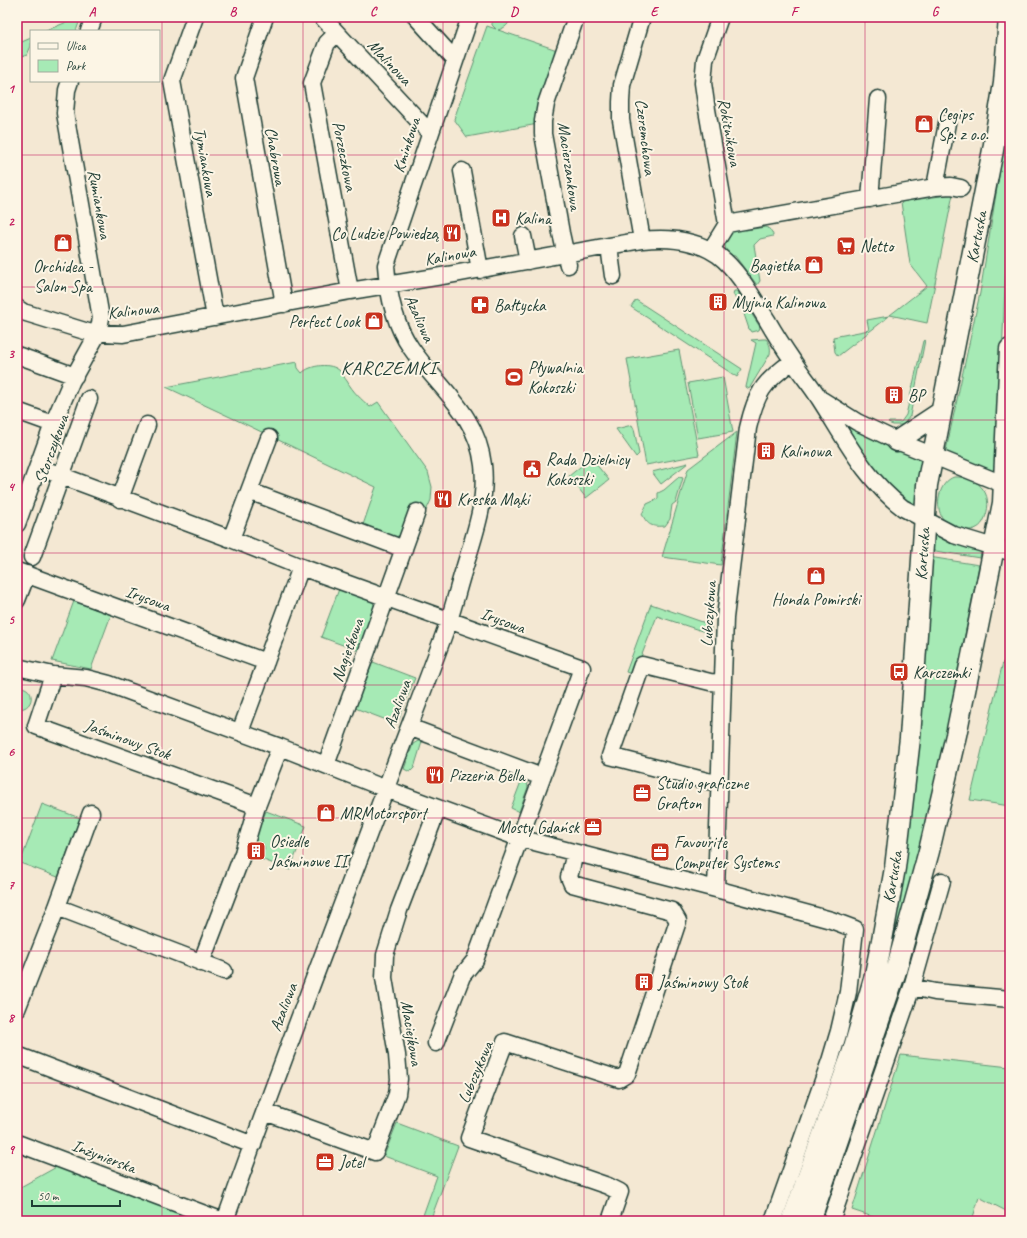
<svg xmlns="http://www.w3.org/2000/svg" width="1027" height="1238" font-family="Caveat,sans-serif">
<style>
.green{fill:#a6eab5;stroke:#629474}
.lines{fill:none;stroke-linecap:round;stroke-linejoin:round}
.minor-casing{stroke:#1f3d34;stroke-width:19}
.major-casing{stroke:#1f3d34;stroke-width:23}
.minor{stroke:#fcf5e5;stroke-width:16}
.major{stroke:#fcf5e5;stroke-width:20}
.grid{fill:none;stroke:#c2185b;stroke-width:1;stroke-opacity:0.55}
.labels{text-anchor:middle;stroke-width:4;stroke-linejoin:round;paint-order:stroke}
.street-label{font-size:17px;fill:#1f3d34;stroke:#fcf5e5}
.poi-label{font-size:17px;fill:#1f3d34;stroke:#fcf5e5;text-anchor:start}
.quarter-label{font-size:19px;letter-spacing:1px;fill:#1f3d34;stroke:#fcf5e5}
.neatline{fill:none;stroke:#c2185b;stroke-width:1.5}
.grid-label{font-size:13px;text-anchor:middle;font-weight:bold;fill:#c2185b}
</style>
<rect width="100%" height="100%" fill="#f4e8d3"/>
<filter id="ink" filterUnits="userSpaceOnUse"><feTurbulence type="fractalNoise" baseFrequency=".025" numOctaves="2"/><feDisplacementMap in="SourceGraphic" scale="8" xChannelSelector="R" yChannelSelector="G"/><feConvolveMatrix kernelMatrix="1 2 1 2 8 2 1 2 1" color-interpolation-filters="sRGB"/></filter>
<g filter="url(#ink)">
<!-- green -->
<path class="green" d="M79 17H81L76 31H45Z
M492 17H508C511 25 504 28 498 30L560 51 538 124 467 137 454 119 487 26 496 29 492 25Z
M31 38V46L27 55 17 59V44Z
M1010 108V205L1006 261 997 474 945 455 980 293Z
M953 194 927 323 890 315 927 286 910 264 901 202Z
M766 227C770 229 773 232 773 236L760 239 754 245 760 281 757 285 735 256 729 255 726 250 724 241 730 231 741 228 746 230Z
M734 291H737L760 327 759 330 751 332 749 329 743 311 733 294Z
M636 300 742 369 737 377 631 307Z
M889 316 885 317 887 318 838 356 835 352 833 337 869 330 867 320Z
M763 339H766C770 344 771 348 770 354L749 389 746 387 756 343 751 340Z
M925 340 910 416 903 425H893L888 423 889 422H901L906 415 923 341Z
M679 350 699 455 646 465 627 359Z
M297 362 298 368 302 373C310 365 331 362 340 371 343 373 344 378 347 381 353 392 361 399 370 407L378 402 428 472 432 487 431 500 426 511 411 504 400 535 396 537 363 525 376 487 245 424 166 387Z
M723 377 733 432 698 438 688 383Z
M827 405C834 412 842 419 850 425 872 441 898 449 923 459L916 493 915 508 896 494 869 465Z
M632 425 634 429 639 454 636 457 616 429Z
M737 432 721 565 662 557 688 469Z
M591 458 609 480 586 498 569 476Z
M688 463 661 484 652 472Z
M679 477 683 478 676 502 672 505 670 519 665 526C652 527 648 526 642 514L647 504 658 499V493L664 490Z
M954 477C981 476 996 497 983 522 975 536 951 530 943 519 934 506 939 482 954 477Z
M930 532 981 551 980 558 929 550Z
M929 557 979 565 955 684 943 763 886 980V959Z
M339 589 373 602 375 607 359 651 321 637Z
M74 601 111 615 91 669 52 661Z
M651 604 711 625V634L657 616 634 675 626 672Z
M1010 660V806L970 800 1003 662Z
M373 662 415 678 397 724 355 708Z
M17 687C36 685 36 710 17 709Z
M418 741 422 742 414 768 410 772 404 769 413 744Z
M522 779 527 783 528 787 519 812 511 808Z
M42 804 80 818 58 877 20 863Z
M266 811 306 826 290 870 261 859 265 847 253 843Z
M901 1055 1010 1067V1213L979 1197 972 1221H885L852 1210Z
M397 1123 458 1146 430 1221H421L437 1176 384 1156Z
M60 1165 201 1221H17V1189Z"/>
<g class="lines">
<defs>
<path id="minor" d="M195 17 172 81 215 317
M265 17 244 78 284 304
M322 17 430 133
M416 17 455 60
M642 17 622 85 621 102V120L642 240
M89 31 94 17
M337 33 327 43 312 83 350 291
M462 171 480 270
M935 187 947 123
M870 199 878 99
M727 224 935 187 951 186 961 188
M523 236 528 261
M609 246 613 276
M711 250 727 224 706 104 703 83 705 60 720 17
M568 265 561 233 543 134V121L546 104 576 17
M17 308 23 312 88 332 123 334 350 291 454 274 642 240C669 237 695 239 718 255 739 271 753 298 767 320 775 334 784 348 793 361 801 374 811 385 819 398 845 438 864 478 903 508L954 535 1010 552
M17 355 75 376
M822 400 857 422 897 441 1010 487
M17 411 53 424
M38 467 231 539 301 567 582 668 475 960 462 976 436 1043
M249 491 404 549
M120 499 147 425
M17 524 53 424 71 382 98 333 101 318 65 113 67 90 70 81
M231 539 269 438
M32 557 89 399
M17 571 266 662
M17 600 27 574
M17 667 53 675 86 678 109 684 280 747 386 789 519 838 716 889 831 920 855 929 848 992 839 1031 830 1061 773 1221
M53 675 36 726 257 806
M409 727 542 777
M240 732 301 567
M326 765 417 512
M719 783 707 781 610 756 642 665 710 682 723 683
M575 853 569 877 572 884 672 911 678 921 627 1074 619 1079 505 1042 469 1138 608 1186 620 1192 610 1221
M716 889 725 618 748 428C756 393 763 382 793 361
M57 907 224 971
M201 963 243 853 257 806 280 747
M912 987 935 992 1010 999
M17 1009 57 907 91 813
M17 1055 253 1145
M265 1112 375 1152 397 1094 399 1079 397 1055 384 978 385 955 399 910 438 808
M17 1143 223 1221
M225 1221C280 1065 340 911 398 756 415 711 433 666 449 620 455 602 459 584 465 566 475 533 487 500 483 465 477 413 438 388 411 348 395 325 388 294 386 265L470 17
M831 1221 912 987 942 881"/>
<path id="major" d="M897 441 941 412
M792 1221 852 1054 874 979 882 940 895 868 910 738 927 485 993 150 1004 83 1009 17
M810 1221 895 974 929 851 956 735 1003 503 1010 349"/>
</defs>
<!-- minor casing -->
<use href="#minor" class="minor-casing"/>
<!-- major casing -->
<use href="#major" class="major-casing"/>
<!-- minor -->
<use href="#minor" class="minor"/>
<!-- major -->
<use href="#major" class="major"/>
</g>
</g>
<!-- grid -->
<path class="grid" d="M162 17V1221M303 17V1221M443 17V1221M584 17V1221M724 17V1221M865 17V1221M17 155H1010M17 287H1010M17 420H1010M17 553H1010M17 685H1010M17 818H1010M17 951H1010M17 1083H1010"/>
<!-- icons -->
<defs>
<symbol id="shop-square" viewBox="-11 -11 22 22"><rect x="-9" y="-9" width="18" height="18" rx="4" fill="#c8321e" stroke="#fcf5e5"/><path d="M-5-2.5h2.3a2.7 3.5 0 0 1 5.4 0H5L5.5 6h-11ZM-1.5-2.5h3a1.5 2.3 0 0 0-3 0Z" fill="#fff"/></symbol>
<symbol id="hospital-square" viewBox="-11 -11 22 22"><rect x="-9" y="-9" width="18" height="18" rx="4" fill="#c8321e" stroke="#fcf5e5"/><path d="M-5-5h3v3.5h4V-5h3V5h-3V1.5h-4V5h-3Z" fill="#fff"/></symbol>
<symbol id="restaurant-square" viewBox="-11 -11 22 22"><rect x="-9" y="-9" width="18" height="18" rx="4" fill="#c8321e" stroke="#fcf5e5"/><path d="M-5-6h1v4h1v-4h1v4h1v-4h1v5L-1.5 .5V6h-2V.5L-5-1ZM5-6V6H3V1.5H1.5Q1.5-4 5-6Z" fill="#fff"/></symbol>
<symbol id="supermarket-square" viewBox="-11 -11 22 22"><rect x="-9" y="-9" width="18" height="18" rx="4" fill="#c8321e" stroke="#fcf5e5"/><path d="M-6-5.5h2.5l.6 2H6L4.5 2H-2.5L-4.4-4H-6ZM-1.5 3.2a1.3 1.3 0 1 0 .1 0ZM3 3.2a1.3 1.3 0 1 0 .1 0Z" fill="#fff"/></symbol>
<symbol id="building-square" viewBox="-11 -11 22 22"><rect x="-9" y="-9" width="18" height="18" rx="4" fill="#c8321e" stroke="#fcf5e5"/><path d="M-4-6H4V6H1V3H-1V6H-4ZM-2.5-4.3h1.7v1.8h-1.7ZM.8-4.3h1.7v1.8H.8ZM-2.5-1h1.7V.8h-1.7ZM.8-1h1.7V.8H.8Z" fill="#fff"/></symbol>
<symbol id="pharmacy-square" viewBox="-11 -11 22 22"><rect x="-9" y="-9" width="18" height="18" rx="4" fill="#c8321e" stroke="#fcf5e5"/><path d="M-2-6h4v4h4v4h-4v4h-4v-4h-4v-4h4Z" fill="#fff"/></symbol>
<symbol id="stadium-square" viewBox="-11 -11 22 22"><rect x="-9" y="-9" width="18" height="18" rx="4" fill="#c8321e" stroke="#fcf5e5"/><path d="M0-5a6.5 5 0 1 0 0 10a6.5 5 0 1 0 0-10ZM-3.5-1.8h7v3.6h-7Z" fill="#fff"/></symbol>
<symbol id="civic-square" viewBox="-11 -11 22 22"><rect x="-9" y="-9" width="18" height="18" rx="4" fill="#c8321e" stroke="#fcf5e5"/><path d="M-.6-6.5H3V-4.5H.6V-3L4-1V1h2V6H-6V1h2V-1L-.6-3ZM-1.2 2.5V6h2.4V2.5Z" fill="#fff"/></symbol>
<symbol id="bus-square" viewBox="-11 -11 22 22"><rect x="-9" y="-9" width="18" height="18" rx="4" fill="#c8321e" stroke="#fcf5e5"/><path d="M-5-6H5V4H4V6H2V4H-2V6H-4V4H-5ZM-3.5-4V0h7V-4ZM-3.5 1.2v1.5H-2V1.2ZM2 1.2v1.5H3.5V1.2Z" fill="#fff"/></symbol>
<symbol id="office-square" viewBox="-11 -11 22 22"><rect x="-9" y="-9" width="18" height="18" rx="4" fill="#c8321e" stroke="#fcf5e5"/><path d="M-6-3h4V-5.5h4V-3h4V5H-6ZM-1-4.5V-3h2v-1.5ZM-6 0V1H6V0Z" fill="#fff"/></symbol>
</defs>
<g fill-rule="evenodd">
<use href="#shop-square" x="913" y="113" width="22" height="22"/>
<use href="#hospital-square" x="490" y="207" width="22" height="22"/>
<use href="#restaurant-square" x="441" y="222" width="22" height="22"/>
<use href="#shop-square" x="52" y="232" width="22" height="22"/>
<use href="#supermarket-square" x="835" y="235" width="22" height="22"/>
<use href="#shop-square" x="803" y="254" width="22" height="22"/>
<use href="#building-square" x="707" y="291" width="22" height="22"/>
<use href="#pharmacy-square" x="469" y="294" width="22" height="22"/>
<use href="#shop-square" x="363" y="310" width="22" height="22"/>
<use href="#stadium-square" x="503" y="366" width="22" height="22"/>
<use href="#building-square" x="883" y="384" width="22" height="22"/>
<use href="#building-square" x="755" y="440" width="22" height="22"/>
<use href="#civic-square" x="521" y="458" width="22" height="22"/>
<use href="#restaurant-square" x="432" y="488" width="22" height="22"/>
<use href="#shop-square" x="805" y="565" width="22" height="22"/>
<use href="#bus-square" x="888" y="661" width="22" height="22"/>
<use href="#restaurant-square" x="424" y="764" width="22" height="22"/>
<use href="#office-square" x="631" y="782" width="22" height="22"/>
<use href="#shop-square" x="315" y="802" width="22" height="22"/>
<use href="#office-square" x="582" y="816" width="22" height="22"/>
<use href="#building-square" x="245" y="840" width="22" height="22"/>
<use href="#office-square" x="649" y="841" width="22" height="22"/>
<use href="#building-square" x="633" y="971" width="22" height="22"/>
<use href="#office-square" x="314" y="1151" width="22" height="22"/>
</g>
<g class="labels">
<!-- street labels -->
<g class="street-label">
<text transform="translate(390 62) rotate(47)" y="6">Malinowa</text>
<text transform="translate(730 132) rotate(80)" y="6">Rokitnikowa</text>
<text transform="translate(646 137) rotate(83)" y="6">Czeremchowa</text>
<text transform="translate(406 145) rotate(-72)" y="6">Kminkowa</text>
<text transform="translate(276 156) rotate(80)" y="6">Chabrowa</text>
<text transform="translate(345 156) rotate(79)" y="6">Porzeczkowa</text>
<text transform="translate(206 162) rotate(80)" y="6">Tymiankowa</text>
<text transform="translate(570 166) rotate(82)" y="6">Macierzankowa</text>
<text transform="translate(100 204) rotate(80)" y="6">Rumiankowa</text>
<text transform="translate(976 237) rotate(-79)" y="6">Kartuska</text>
<text transform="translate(450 255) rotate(-10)" y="6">Kalinowa</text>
<text transform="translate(133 310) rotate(-6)" y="6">Kalinowa</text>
<text transform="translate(420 318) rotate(66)" y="6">Azaliowa</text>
<text transform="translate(51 449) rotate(-70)" y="6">Storczykowa</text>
<text transform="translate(922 554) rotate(-86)" y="6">Kartuska</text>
<text transform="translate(148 598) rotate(20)" y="6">Irysowa</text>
<text transform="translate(708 614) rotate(-86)" y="6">Lubczykowa</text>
<text transform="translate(503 620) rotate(20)" y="6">Irysowa</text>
<text transform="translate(347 650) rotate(-70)" y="6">Nagietkowa</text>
<text transform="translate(397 704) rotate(-70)" y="6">Azaliowa</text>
<text transform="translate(128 739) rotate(20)" y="6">Jaśminowy Stok</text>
<text transform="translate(892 877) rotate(-81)" y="6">Kartuska</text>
<text transform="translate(283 1007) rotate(-69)" y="6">Azaliowa</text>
<text transform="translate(412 1033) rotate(81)" y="6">Maciejkowa</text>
<text transform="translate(475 1072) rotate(-67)" y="6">Lubczykowa</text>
<text transform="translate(104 1156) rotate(21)" y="6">Inżynierska</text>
</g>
<!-- poi labels -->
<g class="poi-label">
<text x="938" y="120">Cegips<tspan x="938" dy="20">Sp. z o.o.</tspan></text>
<text x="515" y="224">Kalina</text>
<text x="438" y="239" text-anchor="end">Co Ludzie Powiedzą</text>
<text x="860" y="252">Netto</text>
<text x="800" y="271" text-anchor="end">Bagietka</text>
<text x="63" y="272" text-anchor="middle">Orchidea -<tspan x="63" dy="20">Salon Spa</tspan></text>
<text x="732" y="308">Myjnia Kalinowa</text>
<text x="494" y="311">Bałtycka</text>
<text x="360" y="327" text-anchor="end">Perfect Look</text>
<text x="528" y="373">Pływalnia<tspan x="528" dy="20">Kokoszki</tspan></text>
<text x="908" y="401">BP</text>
<text x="780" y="457">Kalinowa</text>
<text x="546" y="465">Rada Dzielnicy<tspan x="546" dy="20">Kokoszki</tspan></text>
<text x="457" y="505">Kreska Mąki</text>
<text x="816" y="605" text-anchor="middle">Honda Pomirski</text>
<text x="913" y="678">Karczemki</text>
<text x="449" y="781">Pizzeria Bella</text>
<text x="656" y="789">Studio graficzne<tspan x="656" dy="20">Grafton</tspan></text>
<text x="340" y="819">MRMotorsport</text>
<text x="579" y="833" text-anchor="end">Mosty Gdańsk</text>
<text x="270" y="847">Osiedle<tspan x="270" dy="20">Jaśminowe II</tspan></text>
<text x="674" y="848">Favourite<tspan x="674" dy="20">Computer Systems</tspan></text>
<text x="658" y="988">Jaśminowy Stok</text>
<text x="339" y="1168">Jotel</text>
</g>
<!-- quarter labels -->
<g class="quarter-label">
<text x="389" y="374">KARCZEMKI</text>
</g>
</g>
<!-- margin -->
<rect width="1027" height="1238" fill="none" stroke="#fcf5e5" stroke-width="44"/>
<!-- legend -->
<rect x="30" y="30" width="130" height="52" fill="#fcf5e5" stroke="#a4ab9e"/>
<rect x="38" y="43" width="20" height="6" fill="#fcf5e5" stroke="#a4ab9e"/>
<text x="66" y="50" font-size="12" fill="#1f3d34">Ulica</text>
<rect x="38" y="60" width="20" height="12" fill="#a6eab5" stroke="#a4ab9e"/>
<text x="66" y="70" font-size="12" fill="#1f3d34">Park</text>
<!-- scale -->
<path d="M32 1200v6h88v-6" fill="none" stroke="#1f3d34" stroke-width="2"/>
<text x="38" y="1200" font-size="12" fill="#1f3d34" stroke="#fcf5e5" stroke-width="3" paint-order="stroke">50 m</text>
<rect x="22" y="22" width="983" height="1194" class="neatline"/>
<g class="grid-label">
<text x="92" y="16">A</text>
<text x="233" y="16">B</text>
<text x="373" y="16">C</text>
<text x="514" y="16">D</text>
<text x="654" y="16">E</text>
<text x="794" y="16">F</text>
<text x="935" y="16">G</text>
<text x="11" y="93">1</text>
<text x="11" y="226">2</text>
<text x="11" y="358">3</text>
<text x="11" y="491">4</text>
<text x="11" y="624">5</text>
<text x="11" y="756">6</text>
<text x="11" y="889">7</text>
<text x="11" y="1022">8</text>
<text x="11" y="1154">9</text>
</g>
</svg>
